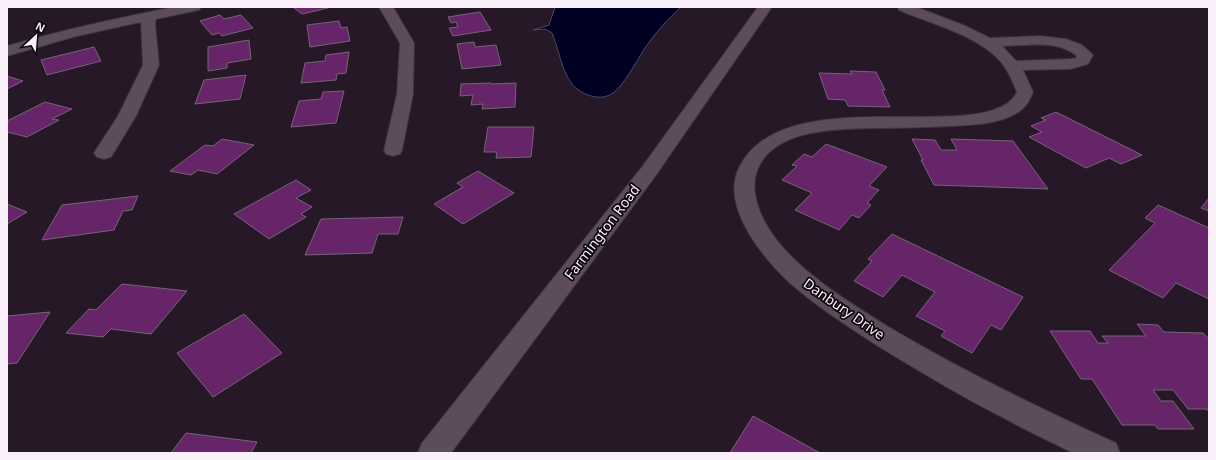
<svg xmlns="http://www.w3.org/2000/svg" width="1216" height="460" font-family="'Noto Sans',sans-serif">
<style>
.water{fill:#000122;stroke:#4b4862}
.building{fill:#652568;stroke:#756575}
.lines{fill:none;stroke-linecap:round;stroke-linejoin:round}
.minor-casing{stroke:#3d333e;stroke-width:2}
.tertiary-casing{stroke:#3d333e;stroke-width:2}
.minor{fill:#5c4c5c;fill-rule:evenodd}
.tertiary{fill:#5c4c5c;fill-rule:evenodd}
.labels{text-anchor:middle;stroke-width:3.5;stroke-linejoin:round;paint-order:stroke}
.street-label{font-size:14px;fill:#f9eff9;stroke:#0b060b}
</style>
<rect width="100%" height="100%" fill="#261826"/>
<!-- water -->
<path class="water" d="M555 7H681C667 20 654 34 643 51 637 61 623 86 613 93 601 102 581 95 572 84 561 70 559 49 552 33L545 29 533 30 549 25Z"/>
<!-- building -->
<path class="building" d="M299 7H327L328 8 302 14 294 8Z
M480 12 491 30 453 36 449 28 458 27 456 22 451 23 448 17Z
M220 15 224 19 241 15 253 28 222 36 219 33 212 35 200 21Z
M339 21 341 28 347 27 350 41 310 47 307 25Z
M249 40 251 59 227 63V68L208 71V47Z
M474 42 475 47 496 45 501 65 462 69 457 44Z
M94 47 101 61 47 75 41 60Z
M349 52 346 73 337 74 336 80 301 83 305 63 325 61 326 55Z
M850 71 876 72 885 90H882L890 107 848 106 845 100 828 99 819 73 852 74Z
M246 75 240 99 195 104 204 80Z
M7 76 23 81 7 89Z
M491 83V84L516 83 515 107 482 109 483 104 471 105 473 95 460 96 461 84Z
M344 91 336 123 291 127 299 101 321 99 323 92Z
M45 102 72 109 52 119 59 120 27 137 7 132V121Z
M1056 112 1142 155 1121 164 1109 158 1086 168 1029 137 1042 132 1031 126 1046 120 1041 118Z
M488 127H534L531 157 496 158 497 152H484Z
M222 139 254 145 217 174 198 170 191 175 170 171 205 145 213 146Z
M912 139 935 140 941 150H957L951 139 1013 141 1048 189 934 185 921 160H923Z
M826 144 887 167 869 186 879 190 867 203 871 205 859 218 852 215 839 230 795 210 812 193 782 180 797 166 792 165 804 154 812 157Z
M478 171 514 193 463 224 434 204 463 187 457 183Z
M296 180 311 190 296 198 312 207 301 214 306 217 269 239 234 214Z
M138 196 132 210 123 211 114 230 42 240 62 205Z
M1209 198V211L1201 208Z
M7 204 27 212 7 224Z
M1158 205 1209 228V299L1176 283 1163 298 1109 270 1155 223 1145 218Z
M403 217 398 234H378L372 253 305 255 321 219Z
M892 234 1023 297 1001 330 991 325 972 353 941 336 945 331 916 316 935 292 902 275 883 297 854 281 872 261 868 259Z
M122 284 187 291 151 334 111 329 103 337 66 333 89 309 96 310Z
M50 312 17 363 7 364V316Z
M244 314 282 353 213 397 177 353Z
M1137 324 1158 325 1164 332 1203 333 1209 339V412L1207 409H1188L1173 390H1153L1161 401H1173L1194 429H1158L1155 425H1122L1092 379H1081L1050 331H1090L1098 343H1108L1102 336H1146Z
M753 416 820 453H730Z
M186 433 257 442 251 453H171Z"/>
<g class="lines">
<defs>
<path id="minor" d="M174 7H201L199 10 156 19 155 23 159 65 136 116 111 157 104 159 97 157 94 153 118 116 143 65 141 22 77 36 7 56V46C62 30 118 18 174 7Z
M379 7H393L414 43 413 94 402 150 400 154 393 156 386 154 384 150 397 94 400 43Z
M897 7H916L963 25 990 38 1040 36 1066 39 1082 45 1093 55 1088 64 1070 69 1023 70 1033 92C1030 99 1027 106 1020 111 1002 124 974 125 953 126 928 127 903 128 879 128 841 129 773 127 757 171 751 188 757 208 766 224 789 266 847 301 887 326 961 370 1037 407 1116 443L1120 453C1106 453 1089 455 1075 453 1069 452 1062 447 1057 445 1038 436 1020 427 1002 417 960 396 921 372 881 348 850 328 819 308 791 284 764 259 720 207 739 168 783 76 990 149 1017 92 1012 81 1009 71 1001 62 978 35 931 24 899 10ZM1026 45C1044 44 1062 44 1077 56L1076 58 1070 59 1016 61 1002 46Z"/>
<path id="tertiary" d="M758 7H772L656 175 451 453H418L422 443 642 167Z"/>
</defs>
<!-- minor casing -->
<use href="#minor" class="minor-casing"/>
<!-- tertiary casing -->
<use href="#tertiary" class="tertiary-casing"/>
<!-- minor -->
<use href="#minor" class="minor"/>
<!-- tertiary -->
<use href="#tertiary" class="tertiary"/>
</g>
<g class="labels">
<!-- street labels -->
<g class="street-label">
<text transform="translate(602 232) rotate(-53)" y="5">Farmington Road</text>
<text transform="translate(844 309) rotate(35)" y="5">Danbury Drive</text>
</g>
</g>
<!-- border -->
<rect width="1216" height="460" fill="none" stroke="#f9eff9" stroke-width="16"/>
<!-- north arrow -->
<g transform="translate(36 36) rotate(26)" stroke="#0b060b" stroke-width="3" paint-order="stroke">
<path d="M0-3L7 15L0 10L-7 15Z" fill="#f9eff9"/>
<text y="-6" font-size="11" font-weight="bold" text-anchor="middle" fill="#f9eff9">N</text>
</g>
</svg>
